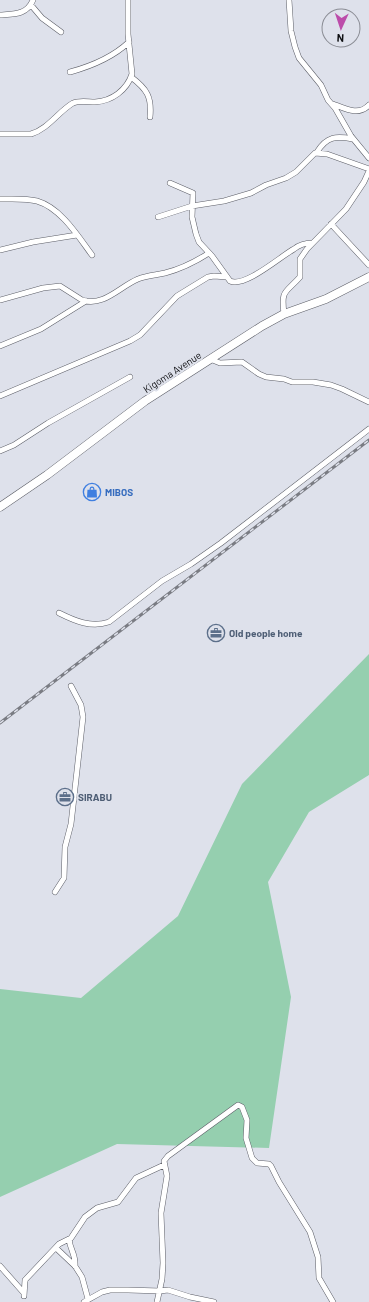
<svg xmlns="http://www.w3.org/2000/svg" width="369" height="1302" font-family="Barlow,sans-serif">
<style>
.green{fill:#95cfaf}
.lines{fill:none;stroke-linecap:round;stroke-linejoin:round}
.street-casing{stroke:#5c5e67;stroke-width:6}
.primary-casing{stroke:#5c5e67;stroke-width:9}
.street{stroke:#fff;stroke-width:5}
.primary{stroke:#fff;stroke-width:8}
.rail-casing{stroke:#7a7c83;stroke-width:3}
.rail{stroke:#dee1eb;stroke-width:1.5;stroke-dasharray:4.5;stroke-linecap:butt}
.labels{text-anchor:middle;stroke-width:4;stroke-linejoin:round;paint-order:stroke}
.street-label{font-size:10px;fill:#0f1013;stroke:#dee1eb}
.shop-label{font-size:10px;font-weight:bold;fill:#366cbe;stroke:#dee1eb;text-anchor:start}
.service-label{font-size:10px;font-weight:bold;fill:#4e5e75;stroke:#dee1eb;text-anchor:start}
</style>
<rect width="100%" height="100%" fill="#dee1eb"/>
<!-- green -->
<path class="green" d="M369 654V775L309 812 268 882 291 997 269 1148 117 1144 0 1197V989L81 998 178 916 242 784Z"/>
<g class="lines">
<defs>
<path id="street" d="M289 0 291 31 295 47 299 58 321 85 328 100 335 108 351 136 369 158
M31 5 42 18 61 32
M0 15C14 14 27 15 33 0
M70 72C92 66 112 58 129 42
M131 77C147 89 152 97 150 117
M333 104C346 109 359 116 369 105
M0 134H31C48 129 58 112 73 103 80 100 88 102 95 102 112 101 127 90 132 74L128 34V0
M317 152C327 136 336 136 353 139
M170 183 193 193 192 217 196 234 199 242 212 256 230 281C245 288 281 256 294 249 299 245 306 243 312 243
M0 199C12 199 26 198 37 201 61 208 78 236 92 255
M158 217 192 206 224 201 251 193 266 185 286 178 296 172 315 153 327 154 369 169
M331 224 369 265
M0 250 33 242 77 235
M0 300 43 288 60 286 82 300C104 307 119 287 138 279 146 276 156 275 165 273 181 269 195 262 209 253
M284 314C281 289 285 294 300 277V259L307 249 346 209 364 182 369 171
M0 346 41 329 86 301
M210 359 220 363 242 362 259 374 266 377 284 379 292 382H313L331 385 342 389 369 402
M0 396 130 341 140 335 177 296 190 288 208 277 214 276 227 277
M0 451 14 445 48 423 130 377
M59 613C75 621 91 628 109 622L162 581 191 564 221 543 369 429
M55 892 64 878 65 847 71 824 83 717 81 705 71 686
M69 1239C70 1250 76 1254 75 1266
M56 1248 75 1266 82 1277 88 1299
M0 1266 23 1292
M24 1296 25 1280 59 1244 71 1238 85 1217 97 1208 118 1202 136 1178 164 1165
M84 1302 102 1292 110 1290H128L160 1291 168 1290 190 1297 214 1302
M157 1302 162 1279 163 1263 161 1213 167 1176 164 1161 168 1156 238 1105 242 1107 247 1120 246 1138 252 1158 257 1163 269 1164 271 1166 279 1182 310 1232 318 1257 319 1278 333 1302"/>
<path id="primary" d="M0 507 47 475 145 401 262 326 284 314 326 299 369 277"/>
</defs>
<!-- street casing -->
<use href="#street" class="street-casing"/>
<!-- primary casing -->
<use href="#primary" class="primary-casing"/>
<!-- street -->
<use href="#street" class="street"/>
<!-- primary -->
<use href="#primary" class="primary"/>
<defs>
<path id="rail" d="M0 723 369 440"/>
</defs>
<!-- rail casing -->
<use href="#rail" class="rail-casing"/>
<!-- rail -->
<use href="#rail" class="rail"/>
</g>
<!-- icons -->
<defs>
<symbol id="shop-ring" viewBox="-11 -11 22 22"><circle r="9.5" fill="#dee1eb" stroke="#3f7fe0" stroke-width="1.5"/><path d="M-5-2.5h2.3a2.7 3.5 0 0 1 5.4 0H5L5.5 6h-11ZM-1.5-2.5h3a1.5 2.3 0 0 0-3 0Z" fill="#3f7fe0"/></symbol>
<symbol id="office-ring" viewBox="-11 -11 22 22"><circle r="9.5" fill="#dee1eb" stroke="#5c6f8a" stroke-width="1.5"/><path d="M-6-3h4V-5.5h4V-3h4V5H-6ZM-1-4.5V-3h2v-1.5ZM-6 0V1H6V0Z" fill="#5c6f8a"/></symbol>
</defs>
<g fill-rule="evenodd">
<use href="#shop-ring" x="82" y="482" width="20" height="20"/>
<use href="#office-ring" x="206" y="623" width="20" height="20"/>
<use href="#office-ring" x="55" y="787" width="20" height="20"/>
</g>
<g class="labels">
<!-- street labels -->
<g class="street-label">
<text transform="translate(172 372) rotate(-33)" y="4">Kigoma Avenue</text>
</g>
<!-- shop labels -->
<g class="shop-label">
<text x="105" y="496">MIBOS</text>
</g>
<!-- service labels -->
<g class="service-label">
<text x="229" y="637">Old people home</text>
<text x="78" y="801">SIRABU</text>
</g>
</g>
<!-- north arrow -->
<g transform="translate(341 28) rotate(183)"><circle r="19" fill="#dee1eb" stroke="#8b8d95"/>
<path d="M0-3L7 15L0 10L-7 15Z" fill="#bc4caa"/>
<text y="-6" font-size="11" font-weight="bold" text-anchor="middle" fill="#0f1013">N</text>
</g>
</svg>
